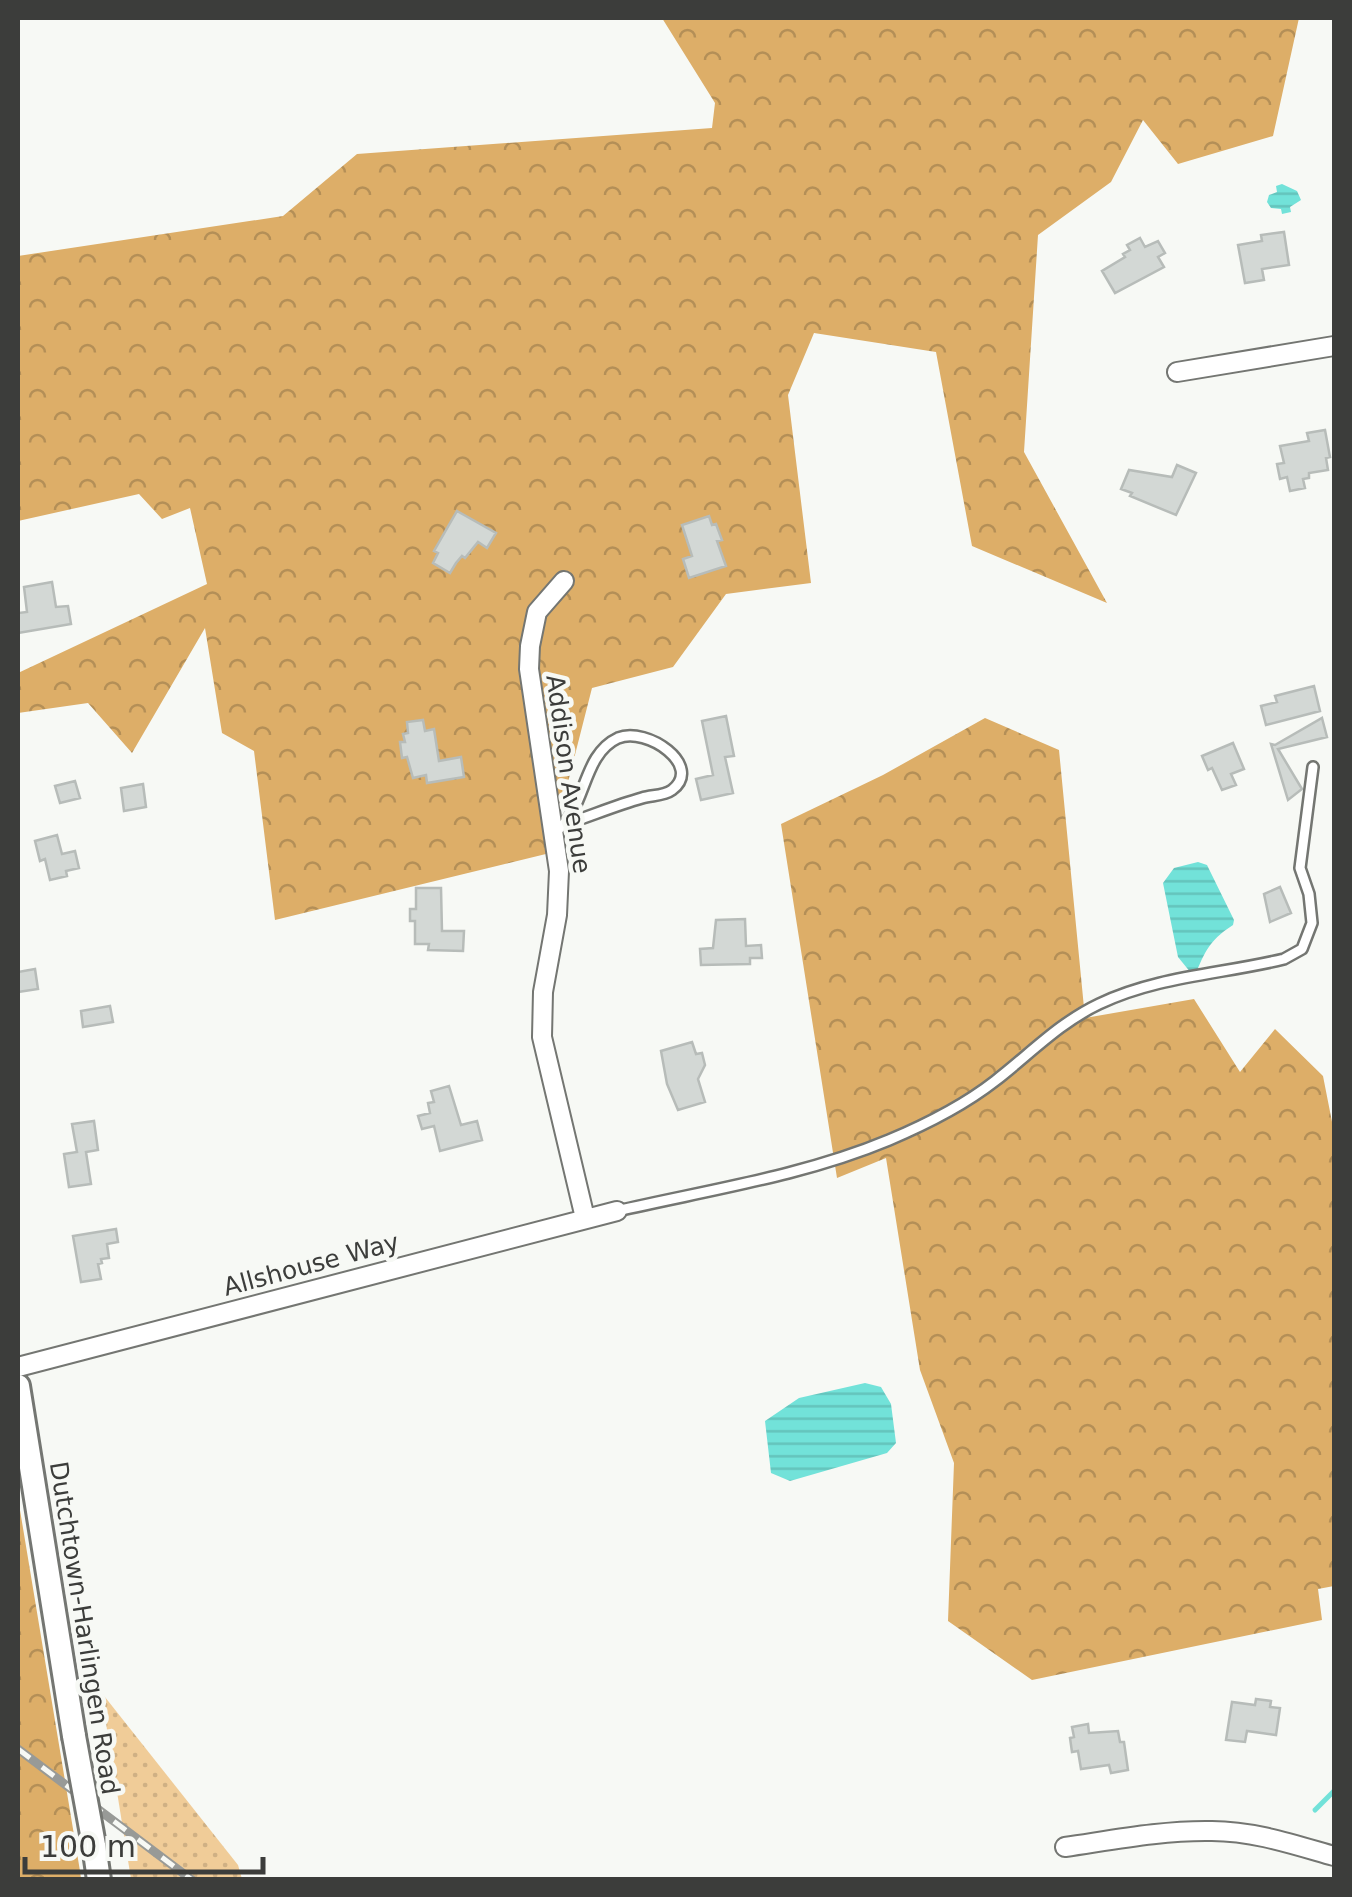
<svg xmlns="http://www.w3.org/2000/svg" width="1352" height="1897" font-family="'DejaVu Sans',sans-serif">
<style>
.grass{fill:url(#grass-dots)}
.forest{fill:url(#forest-crowns)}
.water{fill:url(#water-rules)}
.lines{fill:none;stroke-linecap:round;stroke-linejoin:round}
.stream{stroke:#72e2d9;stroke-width:5}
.building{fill:#d3d8d5;stroke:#b7bcb9;stroke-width:2.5}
.service-casing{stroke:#747672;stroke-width:14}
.minor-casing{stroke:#747672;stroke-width:22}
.tertiary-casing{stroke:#747672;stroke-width:28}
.service{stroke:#fff;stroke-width:9}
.minor{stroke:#fff;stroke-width:18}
.tertiary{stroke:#fff;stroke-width:22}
.rail-casing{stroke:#989a97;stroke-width:9}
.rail{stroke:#f7f9f5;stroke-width:5;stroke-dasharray:15;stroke-linecap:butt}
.tertiary-bridge-casing{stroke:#747672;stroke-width:28;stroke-linecap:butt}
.tertiary-bridge{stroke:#fff;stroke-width:22}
.labels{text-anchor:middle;stroke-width:9;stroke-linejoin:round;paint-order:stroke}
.street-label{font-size:25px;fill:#3c3d3b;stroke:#f7f9f5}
</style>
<defs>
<pattern id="grass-dots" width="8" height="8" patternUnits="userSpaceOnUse" patternTransform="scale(2.5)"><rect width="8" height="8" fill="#f0cc98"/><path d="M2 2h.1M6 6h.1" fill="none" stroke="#cfb084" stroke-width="1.8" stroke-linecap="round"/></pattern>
<pattern id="forest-crowns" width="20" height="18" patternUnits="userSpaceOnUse" patternTransform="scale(2.5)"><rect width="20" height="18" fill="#ddae68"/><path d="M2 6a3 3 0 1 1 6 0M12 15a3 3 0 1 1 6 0" fill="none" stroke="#b48f57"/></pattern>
<pattern id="water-rules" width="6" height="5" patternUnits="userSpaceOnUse" patternTransform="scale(2.5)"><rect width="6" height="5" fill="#72e2d9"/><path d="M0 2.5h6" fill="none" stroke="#64c3bb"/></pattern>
</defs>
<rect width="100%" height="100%" fill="#f7f9f5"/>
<!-- grass -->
<path class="grass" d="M101 1692 238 1865 242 1879H131Z"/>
<!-- forest -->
<path class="forest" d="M662 18H1299L1273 136 1178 164 1143 120 1111 182 1038 235 1024 452 1107 603 972 546 936 352 814 333 788 395 811 583 726 594 673 667 592 688 550 853 275 920 254 751 222 733 205 628 132 753 88 703 18 713V673L207 584 190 508 162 519 139 494 18 521V256L283 216 357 154 712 128 715 103Z
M985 718 1059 750 1085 1018 1194 999 1240 1072 1275 1029 1323 1076 1334 1132V1586L1318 1589 1322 1620 1032 1680 948 1621 954 1463 920 1370 886 1158 837 1178 781 824 883 775Z
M18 1498 80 1871 81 1879H18Z"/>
<!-- water -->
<path class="water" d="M1282 184 1297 191 1301 200 1290 207 1291 212 1282 214 1281 209 1271 208 1267 202 1269 195 1277 192 1276 186Z
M1198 862 1207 865 1234 920 1233 925C1213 938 1206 948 1197 971L1191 973 1178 957 1163 883 1174 868Z
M865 1383 881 1387 891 1404 896 1443 887 1453 790 1481 771 1473 765 1421 799 1398Z"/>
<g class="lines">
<!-- stream -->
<path class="stream" d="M1315 1810 1334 1791"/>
</g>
<!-- building -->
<path class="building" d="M1284 232 1289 265 1262 269 1264 280 1245 283 1238 245 1262 241 1261 235Z
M1140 238 1145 247 1158 241 1165 253 1158 257 1164 267 1115 293 1102 271 1125 257 1123 254 1130 250 1127 245Z
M1325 430 1330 457 1326 458 1328 470 1309 473V478L1303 479 1305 488 1290 491 1287 477 1280 479 1277 464 1284 463 1280 446 1309 441 1307 433Z
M1177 465 1196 473 1176 515 1130 496 1132 493 1121 489 1129 470 1172 477Z
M457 511 496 533 487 548 478 542 465 558 462 556 456 563 450 573 433 563 438 553 434 551Z
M709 516 712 525 716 524 722 540 717 541 726 566 689 578 683 559 692 556 682 525Z
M52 582 56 607 68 606 71 624 18 633V613L27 612 24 587Z
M1314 686 1320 711 1266 725 1261 706 1277 702 1275 696Z
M726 716 734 756 725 757 733 793 701 800 696 779 713 775 702 721Z
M1322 718 1327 737 1278 749 1302 789 1288 800 1271 744 1275 745Z
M423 720 425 731 434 729 439 761 461 757 464 777 427 783 426 775 413 778 407 757 402 758 400 742H405L403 734 408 733 407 722Z
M1233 743 1244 769 1231 774 1236 785 1222 790 1212 768 1208 770 1202 756Z
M75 781 80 798 60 803 55 786Z
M143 784 146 807 124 811 121 788Z
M57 835 62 854 75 851 79 868 66 871 67 876 50 880 45 859 40 861 35 841Z
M1280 887 1291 913 1270 922 1264 894Z
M416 888H441L442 931H464L463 951 428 950 429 944H415V921H410V909H416Z
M745 919 746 946 761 945 762 958H750V964L701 965 700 949 713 948 716 920Z
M35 969 38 989 18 992V972Z
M110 1006 113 1022 83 1027 81 1011Z
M692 1042 696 1054 702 1053 705 1065 698 1079 705 1102 678 1110 667 1084 661 1051Z
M449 1086 461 1125 477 1121 482 1140 440 1151 434 1126 422 1129 418 1116 430 1113 428 1103 434 1102 431 1091Z
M94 1121 98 1150 86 1152 91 1184 69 1187 64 1154 77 1152 72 1124Z
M116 1229 118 1242 107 1244 109 1258 101 1259 102 1263 98 1264 101 1279 81 1282 73 1236Z
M1256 1699 1271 1701 1270 1707 1280 1708 1276 1735 1247 1731 1245 1742 1226 1740 1232 1702 1255 1705Z
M1088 1724 1089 1733 1118 1731 1120 1742H1124L1128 1770 1111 1773 1109 1765 1081 1769 1078 1751 1072 1752 1070 1738 1074 1737 1072 1727Z"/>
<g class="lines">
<defs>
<path id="service" d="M555 832C587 810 581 755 618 738 647 726 704 766 672 790 664 796 652 795 642 798 617 805 593 815 569 823
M617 1211C708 1190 803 1176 889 1140 927 1124 963 1106 995 1081 1030 1054 1059 1023 1099 1004 1157 976 1223 974 1284 959L1302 949 1312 923 1309 894 1300 868 1313 767"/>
<path id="minor" d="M1177 372 1334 346
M564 581 537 612 530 646 529 669 559 871 557 915 543 992 542 1037 585 1218
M18 1367 617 1211
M1065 1847C1113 1840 1163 1830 1212 1831 1254 1831 1295 1845 1334 1856"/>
<path id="tertiary" d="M18 1386 74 1736
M94 1845 99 1880"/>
</defs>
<!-- service casing -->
<use href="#service" class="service-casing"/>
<!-- minor casing -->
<use href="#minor" class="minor-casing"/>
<!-- tertiary casing -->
<use href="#tertiary" class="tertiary-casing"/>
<!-- service -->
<use href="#service" class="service"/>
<!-- minor -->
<use href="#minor" class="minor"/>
<!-- tertiary -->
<use href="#tertiary" class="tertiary"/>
<defs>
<path id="rail" d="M18 1749 192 1880"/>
</defs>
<!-- rail casing -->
<use href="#rail" class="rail-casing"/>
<!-- rail -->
<use href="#rail" class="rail"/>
<defs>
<path id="tertiary-bridge" d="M74 1736 94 1845"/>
</defs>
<!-- tertiary-bridge casing -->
<use href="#tertiary-bridge" class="tertiary-bridge-casing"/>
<!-- tertiary-bridge -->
<use href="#tertiary-bridge" class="tertiary-bridge"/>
</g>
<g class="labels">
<!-- street labels -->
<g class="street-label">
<text transform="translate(569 774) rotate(82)" y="9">Addison Avenue</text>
<text transform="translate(311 1264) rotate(-15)" y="9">Allshouse Way</text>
<text transform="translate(85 1628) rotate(81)" y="9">Dutchtown-Harlingen Road</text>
</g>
</g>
<!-- border -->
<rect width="1352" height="1897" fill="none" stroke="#3c3d3b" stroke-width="40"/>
<!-- scale -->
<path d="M25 1857v15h238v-15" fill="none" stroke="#3c3d3b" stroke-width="5"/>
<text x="40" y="1857" font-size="30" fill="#3c3d3b" stroke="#f7f9f5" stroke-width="8" paint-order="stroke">100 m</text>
</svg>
